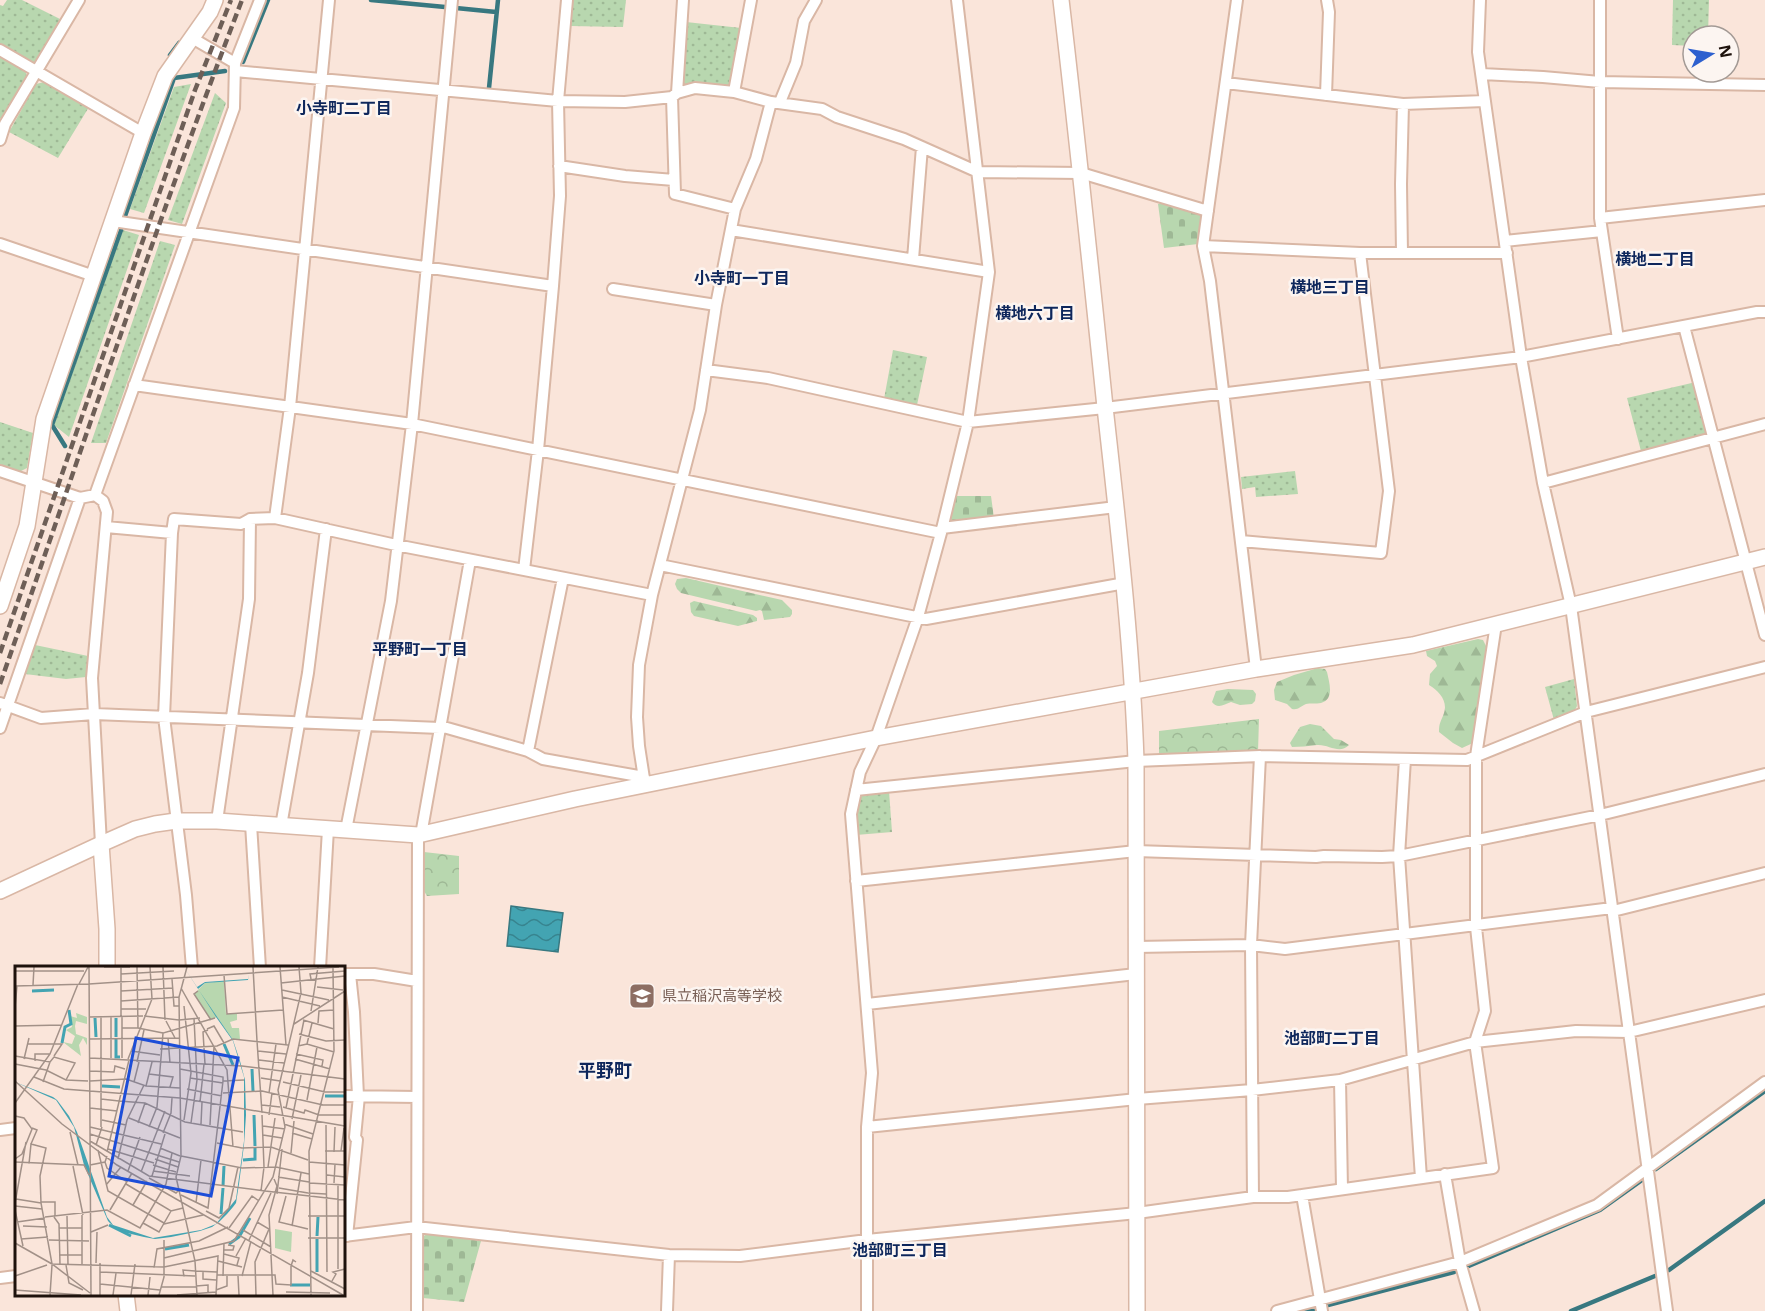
<svg xmlns="http://www.w3.org/2000/svg" width="1765" height="1311" font-family="'Noto Sans','Noto Sans JP',sans-serif">
<style>
.grass{fill:url(#grass-dots)}
.forest{fill:url(#forest-firs)}
.cemetery{fill:url(#cemetery-stones)}
.park{fill:url(#park-crowns)}
.water{fill:url(#water-waves);stroke:#387880;stroke-width:1.5}
.lines{fill:none;stroke-linecap:round;stroke-linejoin:round}
.stream{stroke:#387880;stroke-width:4.5}
.street-casing{stroke:#d9b7a5;stroke-width:14}
.secondary-casing{stroke:#d9b7a5;stroke-width:18}
.street{stroke:#fff;stroke-width:10}
.secondary{stroke:#fff;stroke-width:15}
.rail{stroke:#6e5f57;stroke-width:4.5;stroke-dasharray:9 4.5;stroke-linecap:butt}
.labels{text-anchor:middle;stroke-width:5;stroke-linejoin:round;paint-order:stroke}
.education-label{font-size:15px;fill:#785e54;stroke:#fcf5f1;text-anchor:start}
.neighbourhood-label{font-size:16px;font-weight:bold;fill:#0e275c;stroke:#fcf5f1}
.quarter-label{font-size:18px;font-weight:bold;fill:#0e275c;stroke:#fcf5f1}
.inset-river{fill:none;stroke:#43a4b2;stroke-width:3}
.inset-road{fill:none;stroke:#a29188;stroke-width:1.5}
.view{fill:#1d4ed8;fill-opacity:0.15;stroke:#1d4ed8;stroke-width:3}
.inset-edge{fill:none;stroke:#1e120c;stroke-width:3}
</style>
<defs>
<pattern id="grass-dots" width="8" height="8" patternUnits="userSpaceOnUse" patternTransform="scale(1.5)"><rect width="8" height="8" fill="#b8d7af"/><path d="M2 2h.1M6 6h.1" fill="none" stroke="#9eb895" stroke-width="1.8" stroke-linecap="round"/></pattern>
<pattern id="forest-firs" width="22" height="20" patternUnits="userSpaceOnUse" patternTransform="scale(1.5)"><rect width="22" height="20" fill="#b8d7af"/><path d="M5 1l3.5 6h-7zM16 11l3.5 6h-7z" fill="#9eb895"/></pattern>
<pattern id="cemetery-stones" width="16" height="16" patternUnits="userSpaceOnUse" patternTransform="scale(1.5)"><rect width="16" height="16" fill="#b8d7af"/><path d="M2 7V4a2 2 0 0 1 4 0v3zM10 15v-3a2 2 0 0 1 4 0v3z" fill="#9eb895"/></pattern>
<pattern id="park-crowns" width="20" height="18" patternUnits="userSpaceOnUse" patternTransform="scale(1.5)"><rect width="20" height="18" fill="#b8d7af"/><path d="M2 6a3 3 0 1 1 6 0M12 15a3 3 0 1 1 6 0" fill="none" stroke="#9eb895"/></pattern>
<pattern id="water-waves" width="16" height="10" patternUnits="userSpaceOnUse" patternTransform="scale(1.5)"><rect width="16" height="10" fill="#43a4b2"/><path d="M0 5q4-4 8 0t8 0" fill="none" stroke="#37848f"/></pattern>
</defs>
<rect width="100%" height="100%" fill="#fae5da"/>
<!-- grass -->
<path class="grass" d="M7 0H22L62 20 37 62 31 63 0 45V5L3 6Z
M573 0H626L623 27 570 26Z
M1673 0H1709L1708 36H1693V46L1672 45Z
M686 22 741 28 730 87 693 84 683 86Z
M0 57 26 72 27 80 3 119 0 118Z
M44 82 89 107 58 158 9 132 36 84Z
M191 84 144 213 130 209 174 87Z
M215 93 226 103 182 224 168 220Z
M123 230 139 235 69 437 54 425Z
M160 241 175 245 106 443H91Z
M893 350 927 357 917 405 884 399Z
M1696 382 1707 433 1641 451 1627 398Z
M0 422 33 433 27 468 19 472 0 466Z
M1295 471 1298 494 1256 497 1255 487 1242 489 1241 477Z
M35 645 88 656 86 677 66 679 25 674Z
M1574 679 1577 706 1575 710 1554 720 1545 687Z
M889 791 892 832 856 835C856 826 852 803 860 797 866 792 881 793 889 791Z"/>
<!-- forest -->
<path class="forest" d="M686 578 782 600 792 610V614L790 617 764 620 762 611 760 610 756 611 681 593 677 589 675 584 677 579Z
M694 601 753 615 757 618V621L738 626 694 616 691 612 690 603Z
M1478 639 1483 640 1487 648 1486 668 1473 743 1462 748 1453 743 1439 732C1439 722 1441 722 1444 713 1448 701 1439 691 1429 685L1430 674 1437 666 1435 661 1427 656 1426 651Z
M1318 668 1325 669 1327 672C1329 682 1335 699 1321 703 1316 704 1310 703 1306 704 1299 707 1299 710 1292 709L1287 704 1275 700 1274 690 1277 682 1294 675Z
M1228 689 1253 690 1256 694 1255 701 1252 704 1240 705 1231 702C1224 705 1217 709 1212 702L1216 691Z
M1310 724 1321 726 1334 739 1341 740 1349 745C1339 755 1329 744 1317 745 1308 746 1300 747 1292 747L1290 743 1300 727Z"/>
<!-- cemetery -->
<path class="cemetery" d="M1166 202 1202 214 1198 244 1164 248 1158 204Z
M956 496H991L994 518 953 523 949 518Z
M429 1233 481 1241 464 1302 423 1298 422 1237Z"/>
<!-- park -->
<path class="park" d="M1259 719 1258 752 1159 754V731Z
M424 852 459 856V894L427 896 424 891Z"/>
<!-- water -->
<path class="water" d="M511 906 563 913 558 952 507 946Z"/>
<g class="lines">
<!-- stream -->
<path class="stream" d="M371 0 445 7
M456 8 496 12
M170 55 179 43
M243 62 268 0
M489 88 498 0
M125 216 174 78 225 71
M65 446 52 425 121 230
M1656 1169 1765 1091
M1464 1268 1600 1210 1642 1180
M1669 1270 1765 1201
M1328 1305 1454 1272
M1305 1311 1314 1309
M1571 1311 1655 1276"/>
<defs>
<path id="street" d="M1237 0 1203 246 1210 281 1256 669
M1480 0 1478 52 1521 357 1543 483 1571 606 1667 1311
M1600 0V218L1618 339
M192 38 235 63
M0 50 143 133
M235 71 558 101 625 102 672 97 677 93 695 88 734 92 771 102 822 109 837 117 904 139 978 172 1081 173 1208 211
M1482 74 1543 77 1600 82 1765 85
M1226 83 1403 104 1485 101
M734 92 751 0
M677 93 683 0
M1326 95 1329 12 1327 0
M672 97 675 194 735 209
M780 102 796 63 804 21 816 0
M0 140 5 124 79 0
M559 166 625 176 674 180
M1600 218 1765 200
M113 221 553 286
M731 230 989 272
M1505 241 1602 231
M0 244 94 276
M1203 246 1360 253H1507
M1402 253 1401 184 1403 104
M913 259 922 147
M613 289 716 305
M1684 326 1765 635
M706 370 768 378 968 422 1105 408 1521 357 1757 312H1765
M134 385 412 424 941 533
M0 471 80 498 95 495 103 501 107 512 92 678 101 844
M1543 483 1765 424
M95 495 234 108 235 63 260 0
M275 518 290 407 329 0
M106 527 172 533
M942 528 1116 507
M1241 541 1381 553 1389 491 1360 253
M660 565 926 619 1125 583
M524 570 538 450 553 286 560 196 558 101 567 0
M0 703 41 718 94 714 440 728
M440 726 528 751 543 759 644 777
M0 728 80 498
M528 751 563 578
M1405 759 1399 856 1421 1178
M645 785 639 746 637 717 639 665 652 595 700 410 716 305 735 209 756 159 771 102
M856 790 1136 761 1260 756 1467 760 1586 712 1765 667
M217 821 249 599 250 519
M251 824 260 968
M281 826 308 673 326 529
M346 830 391 601 412 424 452 0
M421 835 470 560
M856 881 1136 851 1316 857 1324 856 1382 857 1399 856 1600 815 1765 774
M1613 911 1765 873
M1136 947 1251 945 1285 949 1612 908
M192 968 186 895 164 717 172 533 174 519 241 524 250 519 275 518 396 545 652 595
M320 968 328 829
M344 974H374L417 981
M350 974 354 1012 358 1096
M867 1004 1136 974
M1340 1080 1342 1189
M344 1096 417 1097
M867 1127 1137 1099 1252 1090 1340 1080 1475 1042 1576 1031 1629 1032 1765 1000
M0 1130 16 1128
M1445 1174 1460 1262 1474 1311
M1302 1195 1322 1311
M1253 1197 1251 945 1260 756
M344 1236 416 1227 669 1255 740 1256 867 1240 1137 1213 1253 1197H1288L1493 1168 1475 1042 1485 1011 1476 927V756L1496 624
M347 1236 357 1140 355 1137 359 1096
M0 1278 16 1276
M417 1311 418 835
M667 1311 669 1255
M867 1311V1127L872 1073 851 814 860 772 876 738 918 617 941 533 968 422 989 272 957 0
M1277 1311 1460 1262 1597 1205 1765 1082"/>
<path id="secondary" d="M1061 0C1077 136 1091 271 1105 407 1118 525 1132 642 1136 761L1137 1311
M0 606 27 526 44 419 143 133 165 76 210 12 215 0
M101 844 107 929V968
M0 891 101 844 135 829 155 824 176 821H217L418 835 575 799 876 738 1256 669 1413 645 1765 557
M126 1294 128 1311"/>
</defs>
<!-- street casing -->
<use href="#street" class="street-casing"/>
<!-- secondary casing -->
<use href="#secondary" class="secondary-casing"/>
<!-- street -->
<use href="#street" class="street"/>
<!-- secondary -->
<use href="#secondary" class="secondary"/>
<!-- rail -->
<path class="rail" d="M0 653 195 90 231 0
M0 684C80 456 155 226 242 0"/>
</g>
<!-- icons -->
<defs>
<symbol id="school-square" viewBox="-11 -11 22 22"><rect x="-9" y="-9" width="18" height="18" rx="4" fill="#8d6e63" stroke="#fcf5f1"/><path d="M0-5L7-2L0 1L-7-2ZM-4 1L0 2.5L4 1V4Q0 6-4 4Z" fill="#fff"/></symbol>
</defs>
<g fill-rule="evenodd">
<use href="#school-square" x="627" y="981" width="30" height="30"/>
</g>
<g class="labels">
<!-- education labels -->
<g class="education-label">
<text x="662" y="1001">県立稲沢高等学校</text>
</g>
<!-- neighbourhood labels -->
<g class="neighbourhood-label">
<text x="344" y="114">小寺町二丁目</text>
<text x="1655" y="265">横地二丁目</text>
<text x="742" y="284">小寺町一丁目</text>
<text x="1330" y="293">横地三丁目</text>
<text x="1035" y="319">横地六丁目</text>
<text x="420" y="655">平野町一丁目</text>
<text x="1332" y="1044">池部町二丁目</text>
<text x="900" y="1256">池部町三丁目</text>
</g>
<!-- quarter labels -->
<g class="quarter-label">
<text x="605" y="1077">平野町</text>
</g>
</g>
<!-- overview -->
<g transform="translate(15 966)">
<rect width="330" height="330" fill="#fae5da"/>
<path d="M61 47 72 51V58L61 55 60 60 61 68 72 72V79L68 72 64 79 66 90 48 76 57 78 60 70 51 64 57 61 55 50 62 52Z" fill="#b8d7af"/>
<path d="M209 15 211 48H222V54L215 56 217 62H224L225 73H217L202 51 196 54 179 28 190 17Z" fill="#b8d7af"/>
<path d="M260 263 277 266 276 286 260 282Z" fill="#b8d7af"/>
<path d="M169 1 182 21 190 16 233 13 234 8 233 14 190 17 183 23 218 74 225 95 230 114 231 149 229 179 224 218 221 237 218 241 212 248 204 256 197 261 185 265 156 271 140 273 129 271 112 267 105 265 98 260 93 255 69 199 59 161 41 134 0 116 38 131 42 134 54 150 62 166 92 251 98 259 138 272 186 264 201 258 221 233 229 175V111L218 75 201 51Z" fill="#43a4b2"/>
<path class="inset-river" d="M17 25 39 24M80 52 81 71M101 52V71M101 73V91H105M47 77 50 61 56 58 54 44M209 78 218 99M237 103 238 125M87 120 105 121M310 130H330M239 149 240 180M228 194 240 193V182M208 220 209 200M206 248 208 222M94 259 116 270M302 270 303 251M214 278 224 271 235 252M150 283 174 279M302 306V273M275 319H295"/>
<path class="inset-road" d="M74 1 76 329M89 1H115M106 1V50M148 1 150 54M172 1 164 31 166 190 161 211 180 295 182 329M238 1 242 75M265 1 271 79M0 5H69M106 8 159 5M209 9 212 48 268 44M157 13 159 40H164M296 13 295 8 330 5M266 17 330 10M64 18 73 1M18 19 19 1M0 20 74 18 324 1M302 21 328 24M166 22 212 104 218 181M267 24 314 34M106 25 158 22M183 25 179 28 196 54M267 31 305 40M106 35 164 31M169 40 176 107 169 154M0 41 2 20M106 43H131M296 45 303 1M86 50V161M96 50V92M107 50V92M129 50 164 54 185 52M74 51 128 50M288 54 319 63M151 55 160 72M303 57 304 45 319 44M279 58 330 25M0 60 47 59M107 62H123L122 1M123 62 148 67M192 63 199 60 209 77M284 68 311 75 330 74M153 72 155 97M75 73 164 72M242 75 247 147M12 78H47L39 90M292 78 297 57M283 80 292 78 319 86M145 83 202 80 218 73 273 79M116 85 145 89M243 85 271 88M281 88 308 94 307 100M0 90 35 96 39 91 60 97 51 114M75 92 227 100 330 113M9 93 14 72M113 93 137 33 135 1M280 93 315 103M244 94 269 97M20 95V88H35M122 96 129 64M0 98 31 104 51 114 73 115M190 98 188 66 193 64M165 103 208 111V115L229 114M75 105 99 106 100 100 110 103M134 108 158 111 155 121M19 111 49 123 165 132 330 160M175 112 208 117M246 112 265 115M0 115 47 158 102 199 328 329M75 115 111 113 131 120 165 122M28 116 35 96M119 116 124 96M268 116 310 126H330M131 120 137 96M172 123 207 130M208 127 247 125 308 139H330M254 127 261 78M86 133 104 135M292 134 302 81M104 135 130 137 170 156 228 166M185 136 189 98M0 137 35 88 63 18M247 139 265 141M268 141 289 147 290 144 304 149H330M75 142 102 145M271 142 289 54M247 149 249 201M254 149 257 127M0 150 9 152 17 163 7 188 0 193M114 152 165 172M277 153 286 109M87 154 111 159M123 157 130 137M176 157 182 114 179 52M186 158 187 136M269 158 298 168M195 159 199 80M311 159 312 306M248 160 270 163M75 161 146 178M134 161 142 141 148 67 200 52M55 166 63 199M148 167 156 147 157 132M277 167 297 173M75 168 164 196M248 169 267 172M75 175 134 210 250 225M202 177 227 182 256 181 293 194M16 178 22 164 17 162M81 179 87 161M145 182 165 190M93 183 139 197M83 184 93 225 149 257M310 185H330M326 185 329 162M92 186 114 94M319 186 320 161M276 187 279 155M166 190 227 202 261 201 294 208M103 193 112 154 129 119M140 193 163 201M0 196 69 199 74 209M90 196 92 202 112 216M294 196 330 199M14 198 16 178 31 182 25 210 26 237 37 298 149 301 203 290 201 329M75 199 90 196 92 190M138 199 161 206M58 200 68 249M253 201 260 152M113 205 125 171M138 205 175 210M126 206 150 145M312 209 330 211M137 210 150 168M263 211 294 216M134 212 161 227 164 224M294 217 330 219M319 217 320 198M111 218 156 245 168 242M91 219 106 201M264 222 293 227M246 225 249 201M250 225 330 234M293 227 311 228M262 228 267 183M166 229 193 242 208 115M271 230 264 256 293 263M1 233 26 237M26 236H40V250M0 237 11 176M181 237 186 194M118 239 132 215M0 240 27 243M0 244 8 280M95 244 117 207M191 245 204 252 214 242 223 201M67 249V298M52 250 53 299M293 250H330M30 251 92 244 125 262 151 218 157 187M39 251 44 258 45 299M2 256 30 252M128 257 144 266 156 245M149 258 188 249M8 260 32 261M277 260 286 207M44 262H67M214 262 237 230 244 235M228 264 256 281M76 266 93 259M293 272H330M6 273 33 271M34 274 74 275M234 274 256 227M0 277 37 298 75 327M209 284H218L219 280 213 279M209 288 224 292 222 299M45 289H67M221 290 231 272M149 292 219 275 258 211 270 161 263 124 286 27 284 1M203 295 227 301M81 297 82 266M85 297V329M51 299 54 317 68 324M139 302 142 283 184 275 213 261M323 303V219M180 305 202 306M188 305V313L201 314M296 305 330 323M85 306 180 310M202 309H260L261 318 276 319V300L278 294 281 296M0 310 32 299M208 310 209 277M223 310 224 329M227 310 236 275M169 311 168 304 180 305M317 315 321 308 318 306 330 303M85 318 145 324M181 320 193 319V326M146 321H181M0 324 66 329M201 324 212 320V310M271 326 315 327M35 329 37 299M98 329 101 307M116 329 120 298M133 329 135 311M144 329 149 311V274M162 329 201 326M241 329 240 296 254 263 242 256M258 329 254 249 262 220 259 213M296 329 294 185 319 85 318 2"/>
<path class="view" d="M121 72 223 92 196 230 94 210Z"/>
<rect width="330" height="330" class="inset-edge"/>
</g>
<!-- north arrow -->
<g transform="translate(1711 54) rotate(79)"><circle r="28" fill="#fcf5f1" stroke="#a39a95" stroke-width="1.5"/>
<path d="M0-4.5L10 22L0 15L-10 22Z" fill="#2d60cf"/>
<text y="-9" font-size="16" font-weight="bold" text-anchor="middle" fill="#1e120c">N</text>
</g>
</svg>
